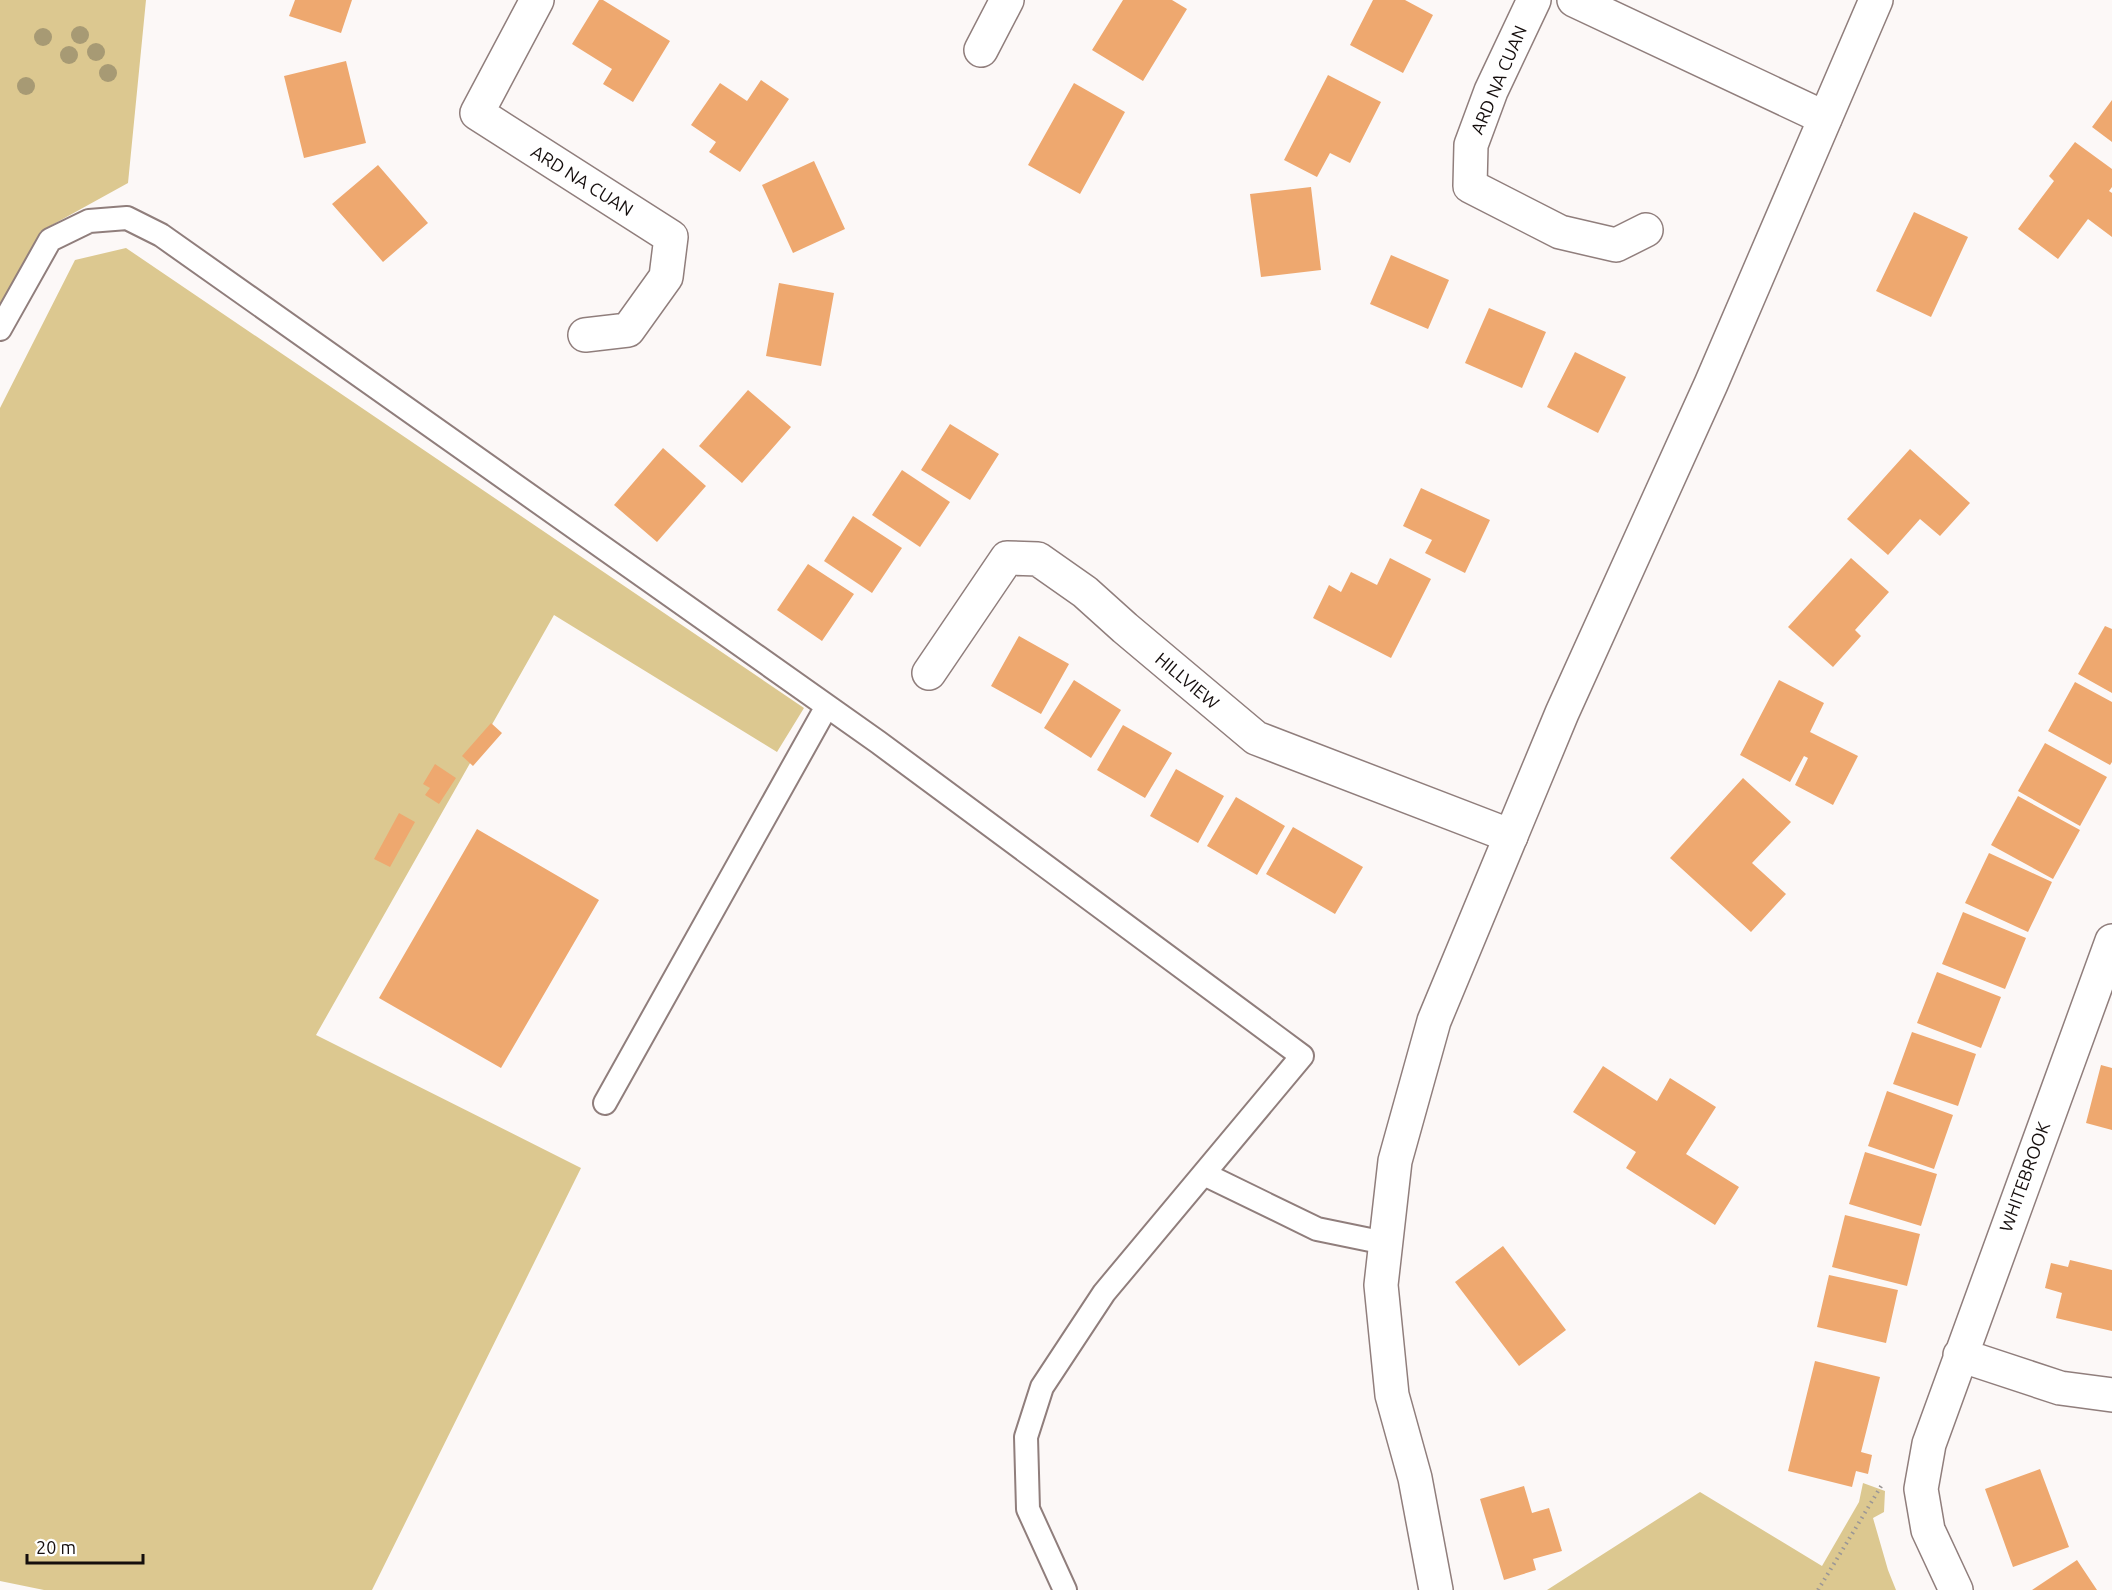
<svg xmlns="http://www.w3.org/2000/svg" width="2112" height="1590" font-family="Ubuntu,sans-serif">
<style>
.green{fill:#dcc890}
.building{fill:#eea86f}
.lines{fill:none;stroke-linecap:round;stroke-linejoin:round}
.service-casing{stroke:#907e7c;stroke-width:26}
.minor-casing{stroke:#907e7c;stroke-width:36}
.tertiary-casing{stroke:#907e7c;stroke-width:36}
.path{stroke:#9b9695;stroke-width:4;stroke-dasharray:1.5 4.5;stroke-linecap:butt}
.service{stroke:#fff;stroke-width:22}
.minor{stroke:#fff;stroke-width:33}
.tertiary{stroke:#fff;stroke-width:33}
.tree{fill:#a79a74}
.labels{text-anchor:middle;stroke-width:4.5;stroke-linejoin:round;paint-order:stroke}
.street-label{font-size:18px;fill:#150e0d;stroke:#fff}
</style>
<rect width="100%" height="100%" fill="#fcf8f7"/>
<!-- green -->
<path class="green" d="M0 0H146L128 183 41 231 0 305Z
M126 248 804 708 777 752 554 615 316 1035 581 1168 372 1590H44L0 1581V408L75 260Z
M1863 1483 1885 1491 1884 1512 1873 1518 1888 1570 1896 1590H1547L1700 1492 1822 1566 1859 1502Z"/>
<!-- building -->
<path class="building" d="M295 0H352L341 33 289 16Z
M599 0H603L670 41 633 102 603 84 612 69 572 44Z
M1123 0H1172L1187 9 1143 81 1092 50Z
M1373 0H1405L1433 15 1403 73 1350 45Z
M346 61 366 143 304 158 284 76Z
M1328 75 1381 102 1350 163 1330 153 1317 177 1284 160Z
M761 80 789 99 740 172 709 152 716 142 691 125 720 83 747 101Z
M1074 83 1125 112 1080 194 1028 165Z
M2112 100V142L2092 127Z
M2075 142 2112 169V187L2109 191 2112 193V237L2088 219 2058 259 2018 229 2054 181 2049 176Z
M814 161 845 229 793 253 762 185Z
M378 165 428 223 383 262 332 204Z
M1311 187 1321 270 1261 277 1250 194Z
M1914 212 1968 237 1931 317 1876 291Z
M1391 255 1449 280 1428 329 1370 304Z
M779 283 834 293 821 366 766 356Z
M1489 308 1546 332 1522 388 1465 363Z
M1575 352 1626 377 1598 433 1547 407Z
M748 390 791 427 742 483 699 446Z
M950 424 999 454 970 500 921 470Z
M663 448 706 486 657 542 614 505Z
M1910 449 1970 503 1940 536 1920 519 1888 555 1847 519Z
M902 470 950 502 920 547 872 515Z
M1421 488 1490 520 1465 573 1425 553 1432 540 1403 526Z
M853 516 902 548 872 593 824 561Z
M1390 558 1431 579 1391 658 1313 618 1329 585 1341 592 1351 572 1377 585Z
M1851 558 1889 592 1855 630 1861 636 1833 667 1788 627Z
M808 564 854 594 822 641 777 610Z
M2105 626 2112 629V693L2078 674Z
M1019 636 1069 664 1041 714 991 686Z
M1074 680 1121 710 1091 758 1044 728Z
M1779 680 1824 703 1810 732 1858 756 1833 805 1795 785 1808 758 1804 756 1790 782 1740 755Z
M2075 682 2112 702V762L2110 765 2048 731Z
M491 723 502 733 473 766 462 756Z
M1123 725 1172 753 1145 798 1097 770Z
M2045 743 2107 777 2080 826 2018 791Z
M435 764 456 778 439 804 425 795 430 788 423 784Z
M1176 769 1224 796 1198 843 1150 816Z
M1743 778 1791 822 1752 863 1786 894 1751 932 1670 858Z
M2018 796 2080 830 2053 879 1991 845Z
M1236 797 1285 826 1257 875 1207 846Z
M399 813 415 822 390 867 374 859Z
M1293 827 1363 867 1335 914 1266 874Z
M477 829 599 900 501 1068 379 998Z
M1989 853 2052 882 2028 932 1965 903Z
M1963 912 2026 938 2005 989 1942 964Z
M1937 972 2001 997 1981 1048 1917 1023Z
M1912 1032 1976 1054 1958 1106 1893 1084Z
M2101 1065 2112 1068V1130L2086 1123Z
M1603 1066 1657 1101 1670 1078 1716 1107 1686 1154 1739 1187 1715 1225 1626 1168 1636 1152 1573 1112Z
M1887 1091 1953 1115 1934 1169 1868 1146Z
M1865 1152 1937 1174 1921 1226 1849 1204Z
M1845 1215 1920 1234 1907 1286 1832 1267Z
M1503 1246 1566 1330 1519 1366 1455 1282Z
M2070 1260 2112 1270V1331L2056 1318 2062 1293 2045 1288 2051 1263 2068 1267Z
M1829 1275 1898 1290 1886 1343 1817 1327Z
M1815 1361 1880 1377 1861 1452 1872 1455 1868 1474 1856 1471 1852 1487 1788 1471Z
M2040 1469 2069 1547 2013 1567 1985 1489Z
M1524 1486 1532 1513 1549 1508 1562 1551 1533 1559 1536 1570 1504 1580 1480 1499Z
M2077 1560 2097 1590H2032Z"/>
<g class="lines">
<defs>
<path id="service" d="M0 329 50 240 89 221 127 218 161 235 878 742 1302 1056 1104 1293 1042 1387 1026 1437 1028 1509 1065 1590
M605 1103 827 706
M1204 1174 1317 1229 1385 1243"/>
<path id="minor" d="M537 0 477 113 671 237 666 277 628 330 585 335
M1534 0 1491 91 1471 145 1470 186 1560 232 1616 245 1646 230
M1574 0 1825 118
M981 50 1007 0
M929 673 1007 558 1038 559 1085 592 1125 628 1256 738 1511 836
M1960 1355 2060 1388 2112 1395
M1956 1590 1928 1530 1921 1489 1929 1444 2112 941"/>
<path id="tertiary" d="M1436 1590 1415 1478 1392 1395 1381 1285 1395 1161 1434 1021 1562 713 1711 384 1876 0"/>
</defs>
<!-- service casing -->
<use href="#service" class="service-casing"/>
<!-- minor casing -->
<use href="#minor" class="minor-casing"/>
<!-- tertiary casing -->
<use href="#tertiary" class="tertiary-casing"/>
<!-- path -->
<path class="path" d="M1818 1590 1883 1483"/>
<!-- service -->
<use href="#service" class="service"/>
<!-- minor -->
<use href="#minor" class="minor"/>
<!-- tertiary -->
<use href="#tertiary" class="tertiary"/>
</g>
<!-- trees -->
<g class="tree">
<circle cx="80" cy="35" r="9"/>
<circle cx="43" cy="37" r="9"/>
<circle cx="96" cy="52" r="9"/>
<circle cx="69" cy="55" r="9"/>
<circle cx="108" cy="73" r="9"/>
<circle cx="26" cy="86" r="9"/>
</g>
<g class="labels">
<!-- street labels -->
<g class="street-label">
<text transform="translate(1499 80) rotate(-67)" y="6">ARD NA CUAN</text>
<text transform="translate(582 181) rotate(32)" y="6">ARD NA CUAN</text>
<text transform="translate(1187 681) rotate(40)" y="6">HILLVIEW</text>
<text transform="translate(2025 1177) rotate(-70)" y="6">WHITEBROOK</text>
</g>
</g>
<!-- scale -->
<path d="M27 1554v9h116v-9" fill="none" stroke="#150e0d" stroke-width="3"/>
<text x="36" y="1554" font-size="18" fill="#150e0d" stroke="#ffffff" stroke-width="4.5" paint-order="stroke">20 m</text>
</svg>
